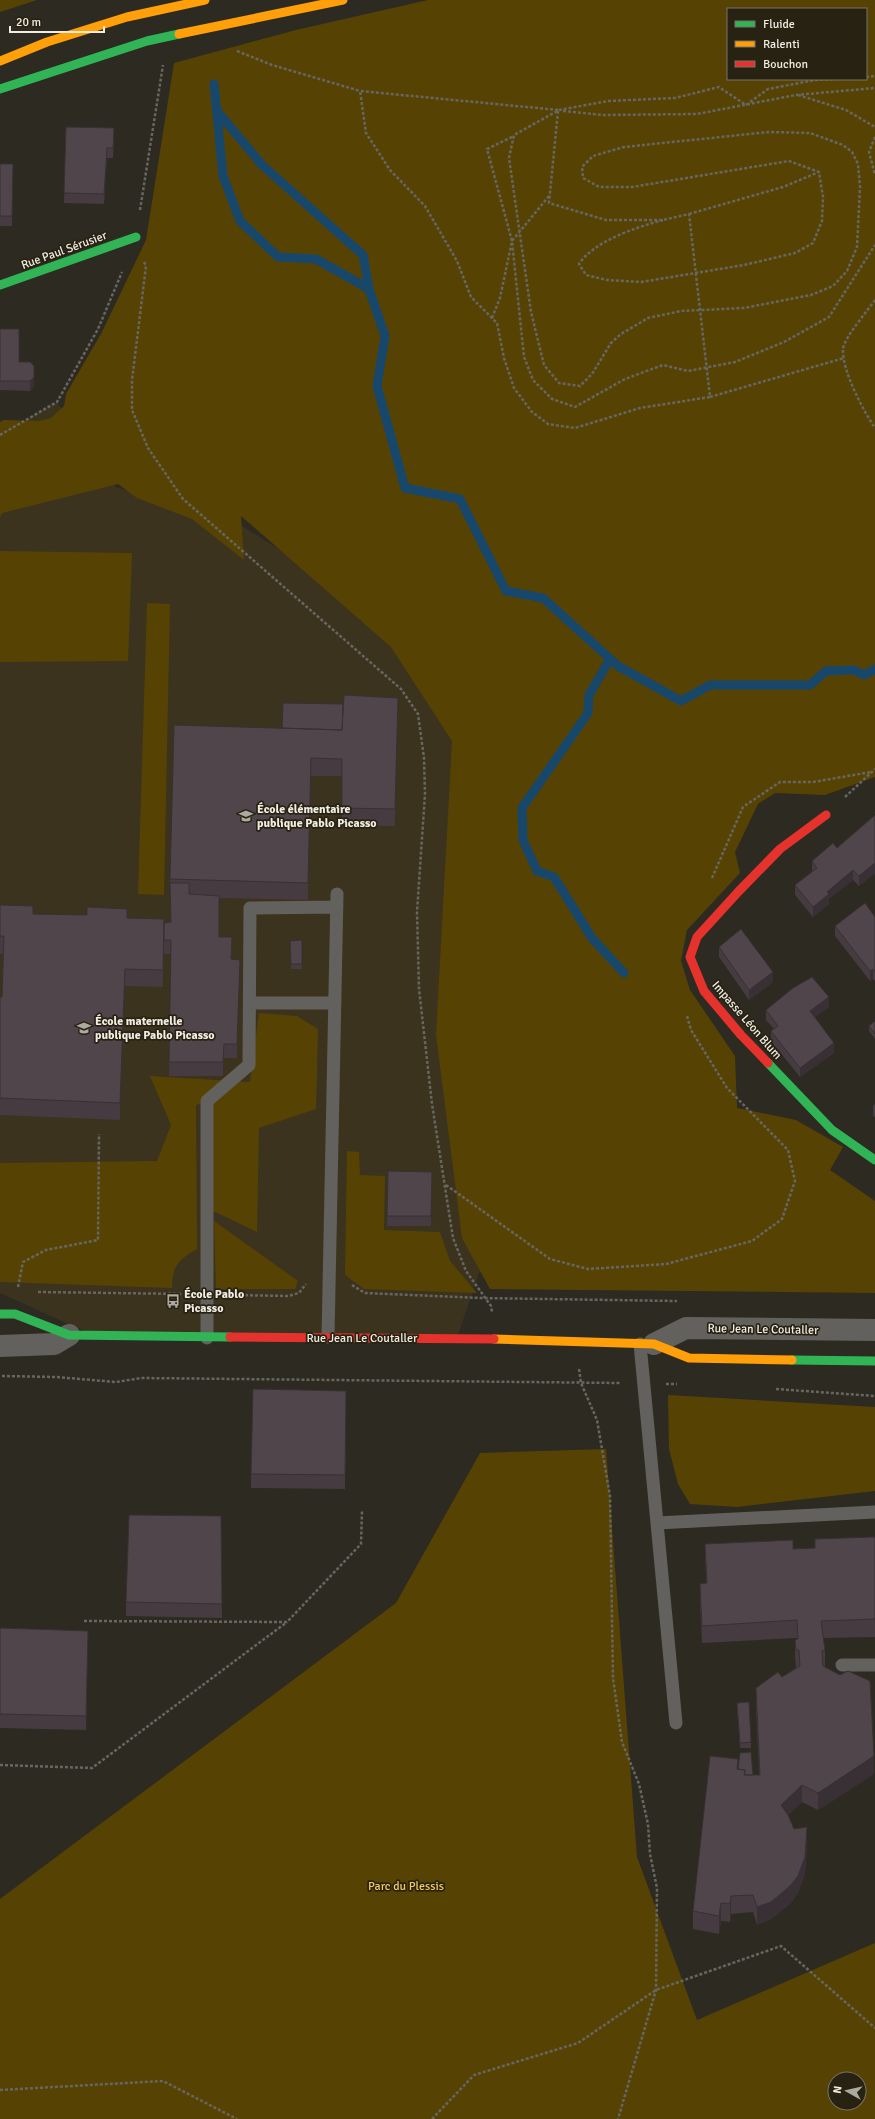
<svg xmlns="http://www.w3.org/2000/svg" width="875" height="2119" font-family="Signika,sans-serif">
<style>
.built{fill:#3b331e}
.green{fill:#564304;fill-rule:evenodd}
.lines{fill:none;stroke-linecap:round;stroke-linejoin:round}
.stream{stroke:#18476c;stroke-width:9}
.path{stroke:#676661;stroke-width:2.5;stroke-dasharray:3 2;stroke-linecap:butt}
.lane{stroke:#63615d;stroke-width:13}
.street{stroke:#63615d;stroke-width:22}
.fast{stroke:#30b455;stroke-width:9}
.slow{stroke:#ff9f0a;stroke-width:9}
.jam{stroke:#e5322d;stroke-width:9}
.wall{fill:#453b40}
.shaded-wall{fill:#383034}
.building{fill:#50454a;stroke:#383034}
.labels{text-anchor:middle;stroke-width:3.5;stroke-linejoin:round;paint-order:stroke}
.street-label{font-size:12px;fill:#f1ede3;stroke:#282213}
.poi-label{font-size:12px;font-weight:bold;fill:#f1ede3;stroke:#282213;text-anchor:start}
.park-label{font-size:12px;fill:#f5cb56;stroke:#282213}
</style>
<rect width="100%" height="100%" fill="#2d2a21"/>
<!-- built -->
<path class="built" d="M57 402 115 487 190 509 229 518 385 615 467 739 485 1256 457 1338 95 1336 0 1293V435Z"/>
<!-- green -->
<path class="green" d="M0 0H37L0 12Z
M428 0H875V777L825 795 775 793 758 804 735 852 740 873 687 930 681 961 690 990 735 1056 737 1108 796 1120 843 1147 830 1170 875 1201V1293L490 1289 462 1238 436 1035 452 741 391 647 241 516 244 560 192 519 137 498 118 484 2 513 0 518V422L4 420 39 421 51 418 64 406 66 394 102 332 146 240 174 63 296 30ZM728 9H866V79H728Z
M0 551 132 553 128 661 0 662Z
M147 603 170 604 164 895 138 894Z
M259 1013 297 1016 318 1029 316 1109 259 1128 257 1232 207 1208V1102L196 1105 197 1249C179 1259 172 1266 172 1288L0 1282V1163L157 1161 171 1125 150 1076 250 1082Z
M347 1151 359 1152 360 1175 385 1176 384 1230 440 1232 450 1261 477 1293 364 1289 345 1275Z
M214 1221 298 1281 295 1289H216Z
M668 1395 875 1407V1491L737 1507 690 1504 678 1484 669 1449Z
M606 1449 637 1857 697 2020 875 1943V2119H0V1899L396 1603 480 1453ZM835 2079H859V2103H835Z"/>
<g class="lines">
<!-- stream -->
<path class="stream" d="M214 84 223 176 240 221 278 257 316 259 369 289 385 336 377 386 405 488 460 499 506 591 543 598 618 666 681 701 710 685H810L826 671 854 670 864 675 875 669
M217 111 262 165 363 255 369 289
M610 659 589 695 588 713 522 808 523 840 537 871 554 877 592 938 624 973"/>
<!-- path -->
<path class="path" d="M237 51 272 65 360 91
M866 77 875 76
M798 95 846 110 875 127
M558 110 360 91 366 133 390 170 425 206 457 261 471 297 497 323 504 358 514 388 532 412 548 424 575 428 640 408 710 397 689 214 663 220H606L549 203 558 111
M563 111 603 115 697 114 796 95 875 88
M875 137 869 152 875 175
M549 196 512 241 524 357 533 380 552 399 575 407 625 379 663 365 688 371 735 362 784 342 829 317 875 245
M140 210 163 65
M689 214 783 187 819 172
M663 220C637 227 594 241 579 264L586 275 607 280 641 282 744 265 795 253 813 243 822 221 823 197 819 172 789 161 632 187H599L583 178 582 167 593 156 624 147 769 132 810 133 843 145 852 152 858 164 860 187 857 247 847 271 833 286 811 295 744 308 681 311 648 318 621 334 611 343 592 374 580 386 559 383 544 365 531 312 509 158 514 135 559 110 608 101 675 98 719 87 746 105 768 89 815 80 836 79
M144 262 146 266 132 380V410L148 448 183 499 401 689 418 714 424 758 425 794 417 912 419 989 432 1104 453 1238 466 1271 491 1306 492 1312
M875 300C868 310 844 338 843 349 842 371 863 410 875 428
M492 318 500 298 512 241 487 149 514 136
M710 397 844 358
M0 435 57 402 98 329 122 272
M845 797 875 769
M712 878 743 807 780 782H813L871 772
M446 1185 550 1259 588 1269 666 1264 752 1241 782 1219 795 1181 788 1150 727 1088 691 1030 687 1016
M352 1285 365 1293 481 1298 677 1301
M18 1287 23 1262 46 1250 98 1240 99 1134
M38 1292 185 1294
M230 1295 288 1296 299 1293 306 1284
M579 1369 581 1383 597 1420 610 1496 613 1678 622 1742 639 1784 648 1824 650 1854 657 1888 656 1990 618 2119
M2 1376 56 1377 116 1382 142 1378 621 1383
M666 1384H677
M776 1389 875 1396
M84 1621 287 1622 361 1544 362 1511
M0 1765 92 1768 287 1622
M0 2090 163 2081 237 2119
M432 2119 474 2075 578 2043 656 1990 781 1946 875 2028"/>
<!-- lane -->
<path class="lane" d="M250 1003H335
M328 1337 337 894
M207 1338V1101L249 1065 250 908 337 907
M640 1344 676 1723
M657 1523 875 1512
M842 1665H875"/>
<!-- street -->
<path class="street" d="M654 1344 686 1328 875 1330
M0 1346 54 1344 69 1335"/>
<!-- fast -->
<path class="fast" d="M0 89 147 41 179 34
M0 285 136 237
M768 1063 832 1130 875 1160
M0 1314H15L69 1335 230 1337
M792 1360 875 1361"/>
<!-- slow -->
<path class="slow" d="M179 34 343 0
M0 61 47 42 127 17 205 0
M494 1339 654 1344 689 1358 792 1360"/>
<!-- jam -->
<path class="jam" d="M768 1063 741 1035 704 991 690 957 697 937 739 891 780 849 826 815
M230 1337 494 1339"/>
</g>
<!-- wall -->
<path class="wall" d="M66 127 114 138 113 158H107L104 204 64 203Z
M0 164H13L12 226H0Z
M0 329 19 362 34 376V387L30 391 0 390Z
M343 704 398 715 395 826H342V776H311L308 900 219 898V937L232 951 231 959 240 974 237 1058H224L223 1076H169L171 954H164L163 987 125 986 120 1120 0 1115V997H2L3 954H0V905L33 914 127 918 164 923 171 922 170 879 282 728Z
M875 815V873L859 886 853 880 829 899V904L813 917 795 895V885L812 872V861L837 848Z
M875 917V981L873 979 870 981 835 936V926Z
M302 940V969H291L290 941Z
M719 947 773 982 749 1000 719 957Z
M829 1007 815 1017 834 1053 800 1077 771 1041V1031L774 1029 766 1020V1010Z
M875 1021V1039L869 1031V1026Z
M875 1104V1117L873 1116V1106Z
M388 1171 432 1172 431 1226H387Z
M346 1391 345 1489 251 1488V1474Z
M221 1516 222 1618 126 1616V1602Z
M875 1537V1637L823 1638 825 1650V1667L874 1774 818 1810 802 1802 788 1815 794 1829 807 1845 805 1874 798 1893 790 1904 771 1919 757 1925 753 1912 731 1914 730 1922 721 1921 719 1934 693 1929V1911L738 1768 753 1775H759L756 1706V1688L782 1677 796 1668 795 1657V1640H797V1638L702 1643 700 1602V1584L706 1583 705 1544 793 1549 815 1548V1539Z
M0 1628 88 1631 86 1730 0 1728Z
M737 1708 751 1742V1748H740Z"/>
<!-- shaded-wall -->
<path class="shaded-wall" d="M107 148V158L104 204V194Z
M34 366V387L30 391V381Z
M398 698V715L395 826V809Z
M311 758V776L308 900V883Z
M875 863V873L859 886V876Z
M853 870V880L829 899V904L813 917V907L827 892Z
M164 941V954L163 987V970Z
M240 960V974L237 1058V1044Z
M125 969V986L120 1120V1103Z
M873 969V979L870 981V971Z
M773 972V982L749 1000V990Z
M829 997V1007L810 1021V1011Z
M834 1043V1053L800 1077V1068Z
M224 1044V1058L223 1076V1062Z
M874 1756V1774L818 1810V1793Z
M802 1785V1802L781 1822V1805Z
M807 1827V1845L805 1874 798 1893 790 1904 771 1919 757 1925V1907Z
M731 1896V1914L730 1922V1904Z
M721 1903V1921L719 1934V1916Z"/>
<!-- building -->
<path class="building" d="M66 127 114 128 113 148H107L104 194 64 193Z
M0 164H13L12 216H0Z
M0 329H19V362H30L34 366V377L30 381H0Z
M344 695 398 698 395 809 342 808V759L311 758 308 883 170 879 174 725 342 730Z
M283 703 343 704 342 730 282 728Z
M875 815V863L859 876 853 870 827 892 829 894 813 907 795 885 817 868 812 861 833 843 837 848Z
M170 883H189V894L219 896V937H232L231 959 240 960 237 1044H224L223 1062H169L171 940H164V923L171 922Z
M865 903 875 917V972L873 969 870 971 835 926Z
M0 905 33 906V914L87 915V907L127 909V918L164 919 163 970 125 969 120 1103 0 1098V997H2L4 936H0Z
M741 929 773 972 749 990 719 947Z
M302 940V964H291L290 941Z
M812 977 829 997 810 1011 834 1043 800 1068 771 1031 778 1026 766 1010 793 988Z
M875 1021V1034L869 1026Z
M388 1171 432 1172 431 1216H387Z
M253 1389 346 1391 345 1475 251 1474Z
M129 1515 221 1516 222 1604 126 1602Z
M875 1537V1619L821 1621 825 1650 822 1651 823 1666 840 1675 848 1671 870 1681 874 1756 818 1793 802 1785 781 1805 788 1815 794 1829 807 1827 805 1857 798 1876 790 1886 771 1902 757 1907 753 1895 731 1896 730 1904 721 1903 719 1916 693 1911 710 1756 738 1759 737 1769 745 1770 744 1775H760L756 1688 778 1672 782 1677 800 1666 799 1650H796L795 1640 798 1639 797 1620 702 1626 700 1584 707 1583 705 1544 793 1540V1549L815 1548V1539Z
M0 1628 88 1631 86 1716 0 1714Z
M749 1702 751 1742 740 1743 737 1703Z
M751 1752 753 1775H745V1770L738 1769 740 1753Z"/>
<!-- icons -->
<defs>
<symbol id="school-bare" viewBox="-9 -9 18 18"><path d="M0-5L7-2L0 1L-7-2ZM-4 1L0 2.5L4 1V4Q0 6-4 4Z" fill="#aca99f" stroke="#282213" stroke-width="2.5" paint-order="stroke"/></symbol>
<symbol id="bus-bare" viewBox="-9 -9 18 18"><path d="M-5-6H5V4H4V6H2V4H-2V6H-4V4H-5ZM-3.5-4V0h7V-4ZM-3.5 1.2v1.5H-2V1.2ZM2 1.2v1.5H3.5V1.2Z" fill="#aca99f" stroke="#282213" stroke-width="2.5" paint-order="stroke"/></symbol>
</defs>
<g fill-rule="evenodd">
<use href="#school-bare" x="236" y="806" width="20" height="20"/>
<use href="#school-bare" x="74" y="1018" width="20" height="20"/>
<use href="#bus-bare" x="163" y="1291" width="20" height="20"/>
</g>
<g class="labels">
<!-- street labels -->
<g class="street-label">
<text transform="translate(64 250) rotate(-20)" y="4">Rue Paul Sérusier</text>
<text transform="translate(747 1020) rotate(49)" y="4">Impasse Léon Blum</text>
<text transform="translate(763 1329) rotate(1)" y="4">Rue Jean Le Coutaller</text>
<text x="362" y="1342">Rue Jean Le Coutaller</text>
</g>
<!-- poi labels -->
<g class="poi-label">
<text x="257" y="813">École élémentaire<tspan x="257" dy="14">publique Pablo Picasso</tspan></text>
<text x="95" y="1025">École maternelle<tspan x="95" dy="14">publique Pablo Picasso</tspan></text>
<text x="184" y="1298">École Pablo<tspan x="184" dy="14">Picasso</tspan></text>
</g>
<!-- park labels -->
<g class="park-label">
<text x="406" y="1890">Parc du Plessis</text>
</g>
</g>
<!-- legend -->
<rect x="727" y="8" width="140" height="72" fill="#282213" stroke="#787366"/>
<rect x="735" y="21" width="20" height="6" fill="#30b455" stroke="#787366"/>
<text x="763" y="28" font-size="12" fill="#f1ede3">Fluide</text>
<rect x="735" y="41" width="20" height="6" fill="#ff9f0a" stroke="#787366"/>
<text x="763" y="48" font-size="12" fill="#f1ede3">Ralenti</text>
<rect x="735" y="61" width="20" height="6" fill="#e5322d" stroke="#787366"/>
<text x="763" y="68" font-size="12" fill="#f1ede3">Bouchon</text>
<!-- north arrow -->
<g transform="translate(847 2091) rotate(278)"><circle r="19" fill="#282213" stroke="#787366"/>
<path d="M0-3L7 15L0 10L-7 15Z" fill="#aca99f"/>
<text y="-6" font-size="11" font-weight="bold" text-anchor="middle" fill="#f1ede3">N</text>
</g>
<!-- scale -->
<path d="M10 26v6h94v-6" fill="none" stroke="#f1ede3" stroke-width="2"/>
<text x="16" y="26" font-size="12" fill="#f1ede3" stroke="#282213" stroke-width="3" paint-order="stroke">20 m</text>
</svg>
